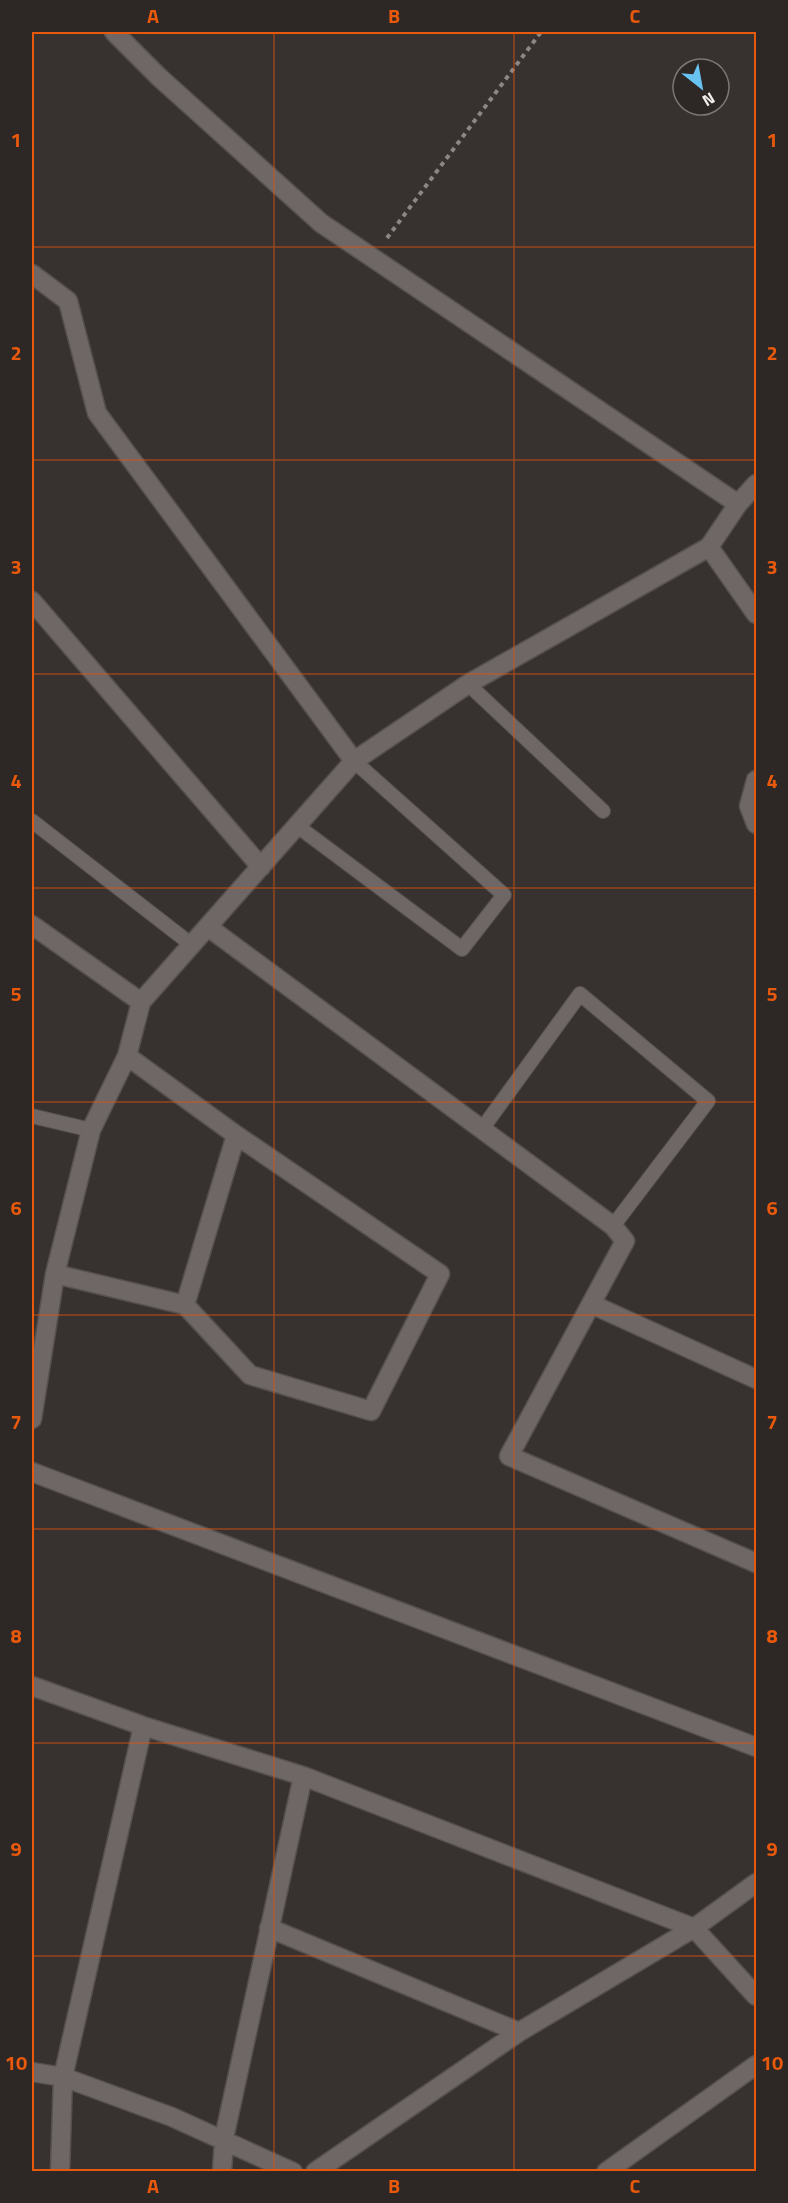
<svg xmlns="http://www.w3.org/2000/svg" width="788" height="2203" font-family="'Titillium Web',sans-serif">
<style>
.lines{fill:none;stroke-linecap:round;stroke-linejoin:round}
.lane-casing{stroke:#55504e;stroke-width:16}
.street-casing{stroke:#55504e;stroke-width:21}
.path{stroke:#8c8785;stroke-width:4;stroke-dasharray:4.5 4.5;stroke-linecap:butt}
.lane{stroke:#6e6765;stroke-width:14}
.street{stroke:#6e6765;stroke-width:18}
.grid{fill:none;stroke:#e8590c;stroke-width:1.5;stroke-opacity:0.55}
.neatline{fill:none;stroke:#e8590c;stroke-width:2}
.grid-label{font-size:20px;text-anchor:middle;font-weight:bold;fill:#e8590c}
</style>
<rect width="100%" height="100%" fill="#37312f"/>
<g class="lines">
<defs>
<path id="lane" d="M468 684 603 811
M32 821 192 945
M296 825 462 949 504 895 354 761
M32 1116 91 1130
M482 1129 580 994 708 1101 613 1226"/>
<path id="street" d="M114 32 159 77 321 223 738 504
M32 274 68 301 97 413 354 761
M709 547 756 614
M32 601 261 867
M756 780 749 806 756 824
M32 925 141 1002
M208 927 613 1226 625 1241 509 1456 756 1563
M55 1274 185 1305 250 1375 371 1411 440 1274 236 1135 127 1056
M591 1304 756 1379
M185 1305 236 1135
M32 1419 55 1274 91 1130 127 1056 141 1002 354 761 468 684 709 547 738 504 756 484
M32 1472 756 1747
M32 1686 143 1726 303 1776 694 1928 756 1996
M269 1928 519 2032
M32 2072 63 2077 172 2117 293 2172
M60 2172 63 2077 143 1726
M222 2172 224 2138 303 1776
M315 2172 519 2032 694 1928 756 1883
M606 2172 756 2065"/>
</defs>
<!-- lane casing -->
<use href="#lane" class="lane-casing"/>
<!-- street casing -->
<use href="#street" class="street-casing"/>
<!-- path -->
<path class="path" d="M387 238 541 32"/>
<!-- lane -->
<use href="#lane" class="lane"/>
<!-- street -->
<use href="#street" class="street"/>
</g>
<!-- grid -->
<path class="grid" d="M274 32V2172M514 32V2172M32 247H756M32 460H756M32 674H756M32 888H756M32 1102H756M32 1315H756M32 1529H756M32 1743H756M32 1956H756"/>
<!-- border -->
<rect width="788" height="2203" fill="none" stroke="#2d2725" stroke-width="66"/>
<!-- north arrow -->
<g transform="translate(701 87) rotate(149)"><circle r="28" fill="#2d2725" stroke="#7b7775" stroke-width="1.5"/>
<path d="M0-4.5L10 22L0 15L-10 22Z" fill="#69c3f1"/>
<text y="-9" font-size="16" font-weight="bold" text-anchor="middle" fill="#f1eeec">N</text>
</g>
<rect x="33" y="33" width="722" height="2137" class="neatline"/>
<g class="grid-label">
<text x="153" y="23">A</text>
<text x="394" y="23">B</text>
<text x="635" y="23">C</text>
<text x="16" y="147">1</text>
<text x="772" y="147">1</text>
<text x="16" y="360">2</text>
<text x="772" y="360">2</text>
<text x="16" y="574">3</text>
<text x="772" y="574">3</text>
<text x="16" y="788">4</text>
<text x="772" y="788">4</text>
<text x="16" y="1001">5</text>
<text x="772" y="1001">5</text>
<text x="16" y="1215">6</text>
<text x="772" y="1215">6</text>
<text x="16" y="1429">7</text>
<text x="772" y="1429">7</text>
<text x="16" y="1643">8</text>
<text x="772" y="1643">8</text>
<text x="16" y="1856">9</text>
<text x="772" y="1856">9</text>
<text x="16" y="2070">10</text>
<text x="772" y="2070">10</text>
<text x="153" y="2193">A</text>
<text x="394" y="2193">B</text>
<text x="635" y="2193">C</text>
</g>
</svg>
